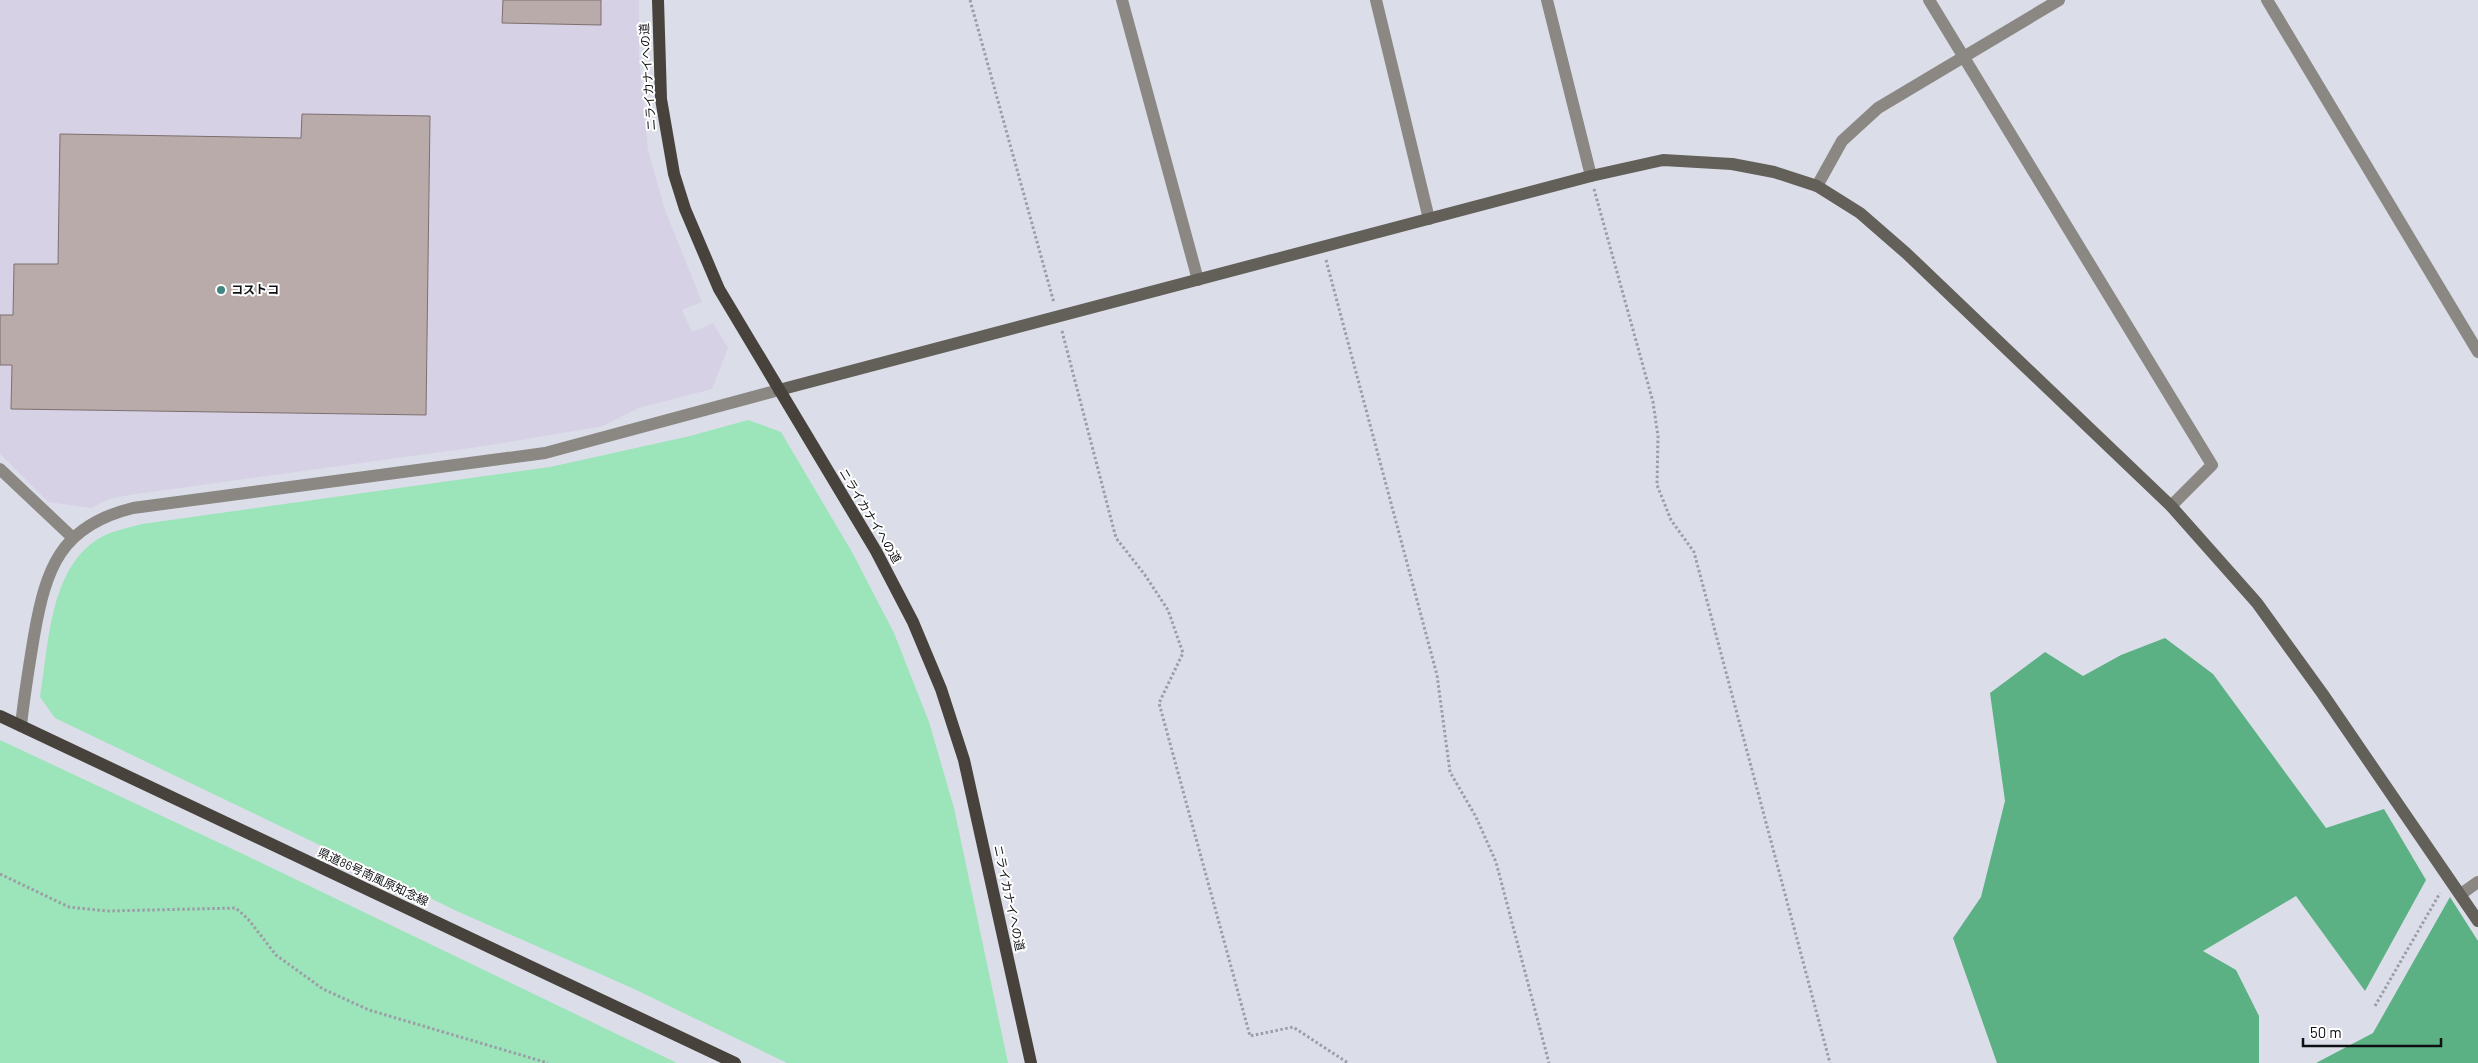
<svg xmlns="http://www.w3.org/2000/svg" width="2478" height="1063" font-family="Barlow,'Noto Sans JP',sans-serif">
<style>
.commercial{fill:#d7d1e6}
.green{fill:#9ce4ba}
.forest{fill:#5bb183}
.building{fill:#b9abaa;stroke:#7c6f6e}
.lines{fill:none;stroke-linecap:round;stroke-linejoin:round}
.path{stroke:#9b9ea6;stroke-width:3;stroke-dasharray:2.5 2.5;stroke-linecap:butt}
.street{stroke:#8b8883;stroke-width:12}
.secondary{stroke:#635f59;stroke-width:12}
.primary{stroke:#47423b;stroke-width:12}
.poi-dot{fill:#3f8681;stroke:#fff;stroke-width:2}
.labels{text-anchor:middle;stroke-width:4;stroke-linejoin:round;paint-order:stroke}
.street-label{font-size:12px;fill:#0f1014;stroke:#fff}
.poi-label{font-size:12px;font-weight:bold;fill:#0f1014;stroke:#fff;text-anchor:start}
</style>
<rect width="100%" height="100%" fill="#dbdee9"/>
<!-- commercial -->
<path class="commercial" d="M0 0H639V58L648 150 665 210 702 302 682 310 692 332 713 323 728 348 712 389 639 408 603 426 492 445 129 495 109 499 91 508 48 502 0 454Z"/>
<!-- green -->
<path class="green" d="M748 420 781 432 852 552 894 633 929 722 954 808 1008 1063H787L632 988 461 913 55 718 40 697C49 645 49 570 98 539 111 531 127 528 142 524L550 467 690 436Z
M0 740 243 854 677 1063H0Z"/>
<!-- forest -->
<path class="forest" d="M2165 638 2213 674 2326 828 2384 809 2426 880 2365 991 2296 896 2203 951 2236 970 2259 1016V1063H1997L1953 938 1981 897 2005 801 1990 693 2045 652 2083 676 2121 655Z
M2450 897 2478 941V1063H2316L2373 1033Z"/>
<!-- building -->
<path class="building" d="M503 0H601V25L502 23Z
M302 114 430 116 426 415 11 409 12 365H0V315H13L14 264H58L60 134 301 138Z"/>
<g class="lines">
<!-- path -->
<path class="path" d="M970 0 1054 303
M1594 189 1653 402 1658 436 1657 485 1671 520 1694 552 1830 1063
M1326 260 1437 675 1450 772 1476 817 1496 862 1549 1063
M1062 331 1116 538 1145 575 1168 610 1183 653 1159 703 1250 1036 1293 1027 1348 1063
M0 874 69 907 107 911 236 908 248 919 276 955 323 989 369 1010 548 1063
M2375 1006 2440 893"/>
<!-- street -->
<path class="street" d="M1122 0 1198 280
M1376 0 1429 219
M1547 0 1591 176
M1929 0 2212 465 2171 506
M2267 0 2478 352
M1817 186 1842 141 1878 108 2059 0
M0 469 73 538
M21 726C24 696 29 666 34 636 46 568 60 526 133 508L545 453 779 390
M2461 894 2478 882"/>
<!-- secondary -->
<path class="secondary" d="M779 390 1591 176 1663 160 1732 164 1774 172 1817 186 1860 213 1906 253 2171 506 2257 603 2322 693 2478 921"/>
<!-- primary -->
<path class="primary" d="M658 0 661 99 674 174 685 209 719 289 876 551 913 622 941 689 964 760 1031 1063
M0 716 735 1063"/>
</g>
<!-- markers -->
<circle class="poi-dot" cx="221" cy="290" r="5"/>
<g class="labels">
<!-- street labels -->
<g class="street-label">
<text transform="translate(648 77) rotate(-94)" y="4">ニライカナイへの道</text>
<text transform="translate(870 516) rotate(59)" y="4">ニライカナイへの道</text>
<text transform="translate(373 877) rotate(25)" y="4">県道86号南風原知念線</text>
<text transform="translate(1009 898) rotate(78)" y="4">ニライカナイへの道</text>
</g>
<!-- poi labels -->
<g class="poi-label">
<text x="231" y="294">コストコ</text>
</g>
</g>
<!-- scale -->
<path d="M2303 1038v8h138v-8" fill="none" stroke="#0f1014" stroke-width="2.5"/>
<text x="2310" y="1038" font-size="15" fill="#0f1014" stroke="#ffffff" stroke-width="4" paint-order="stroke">50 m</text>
</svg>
